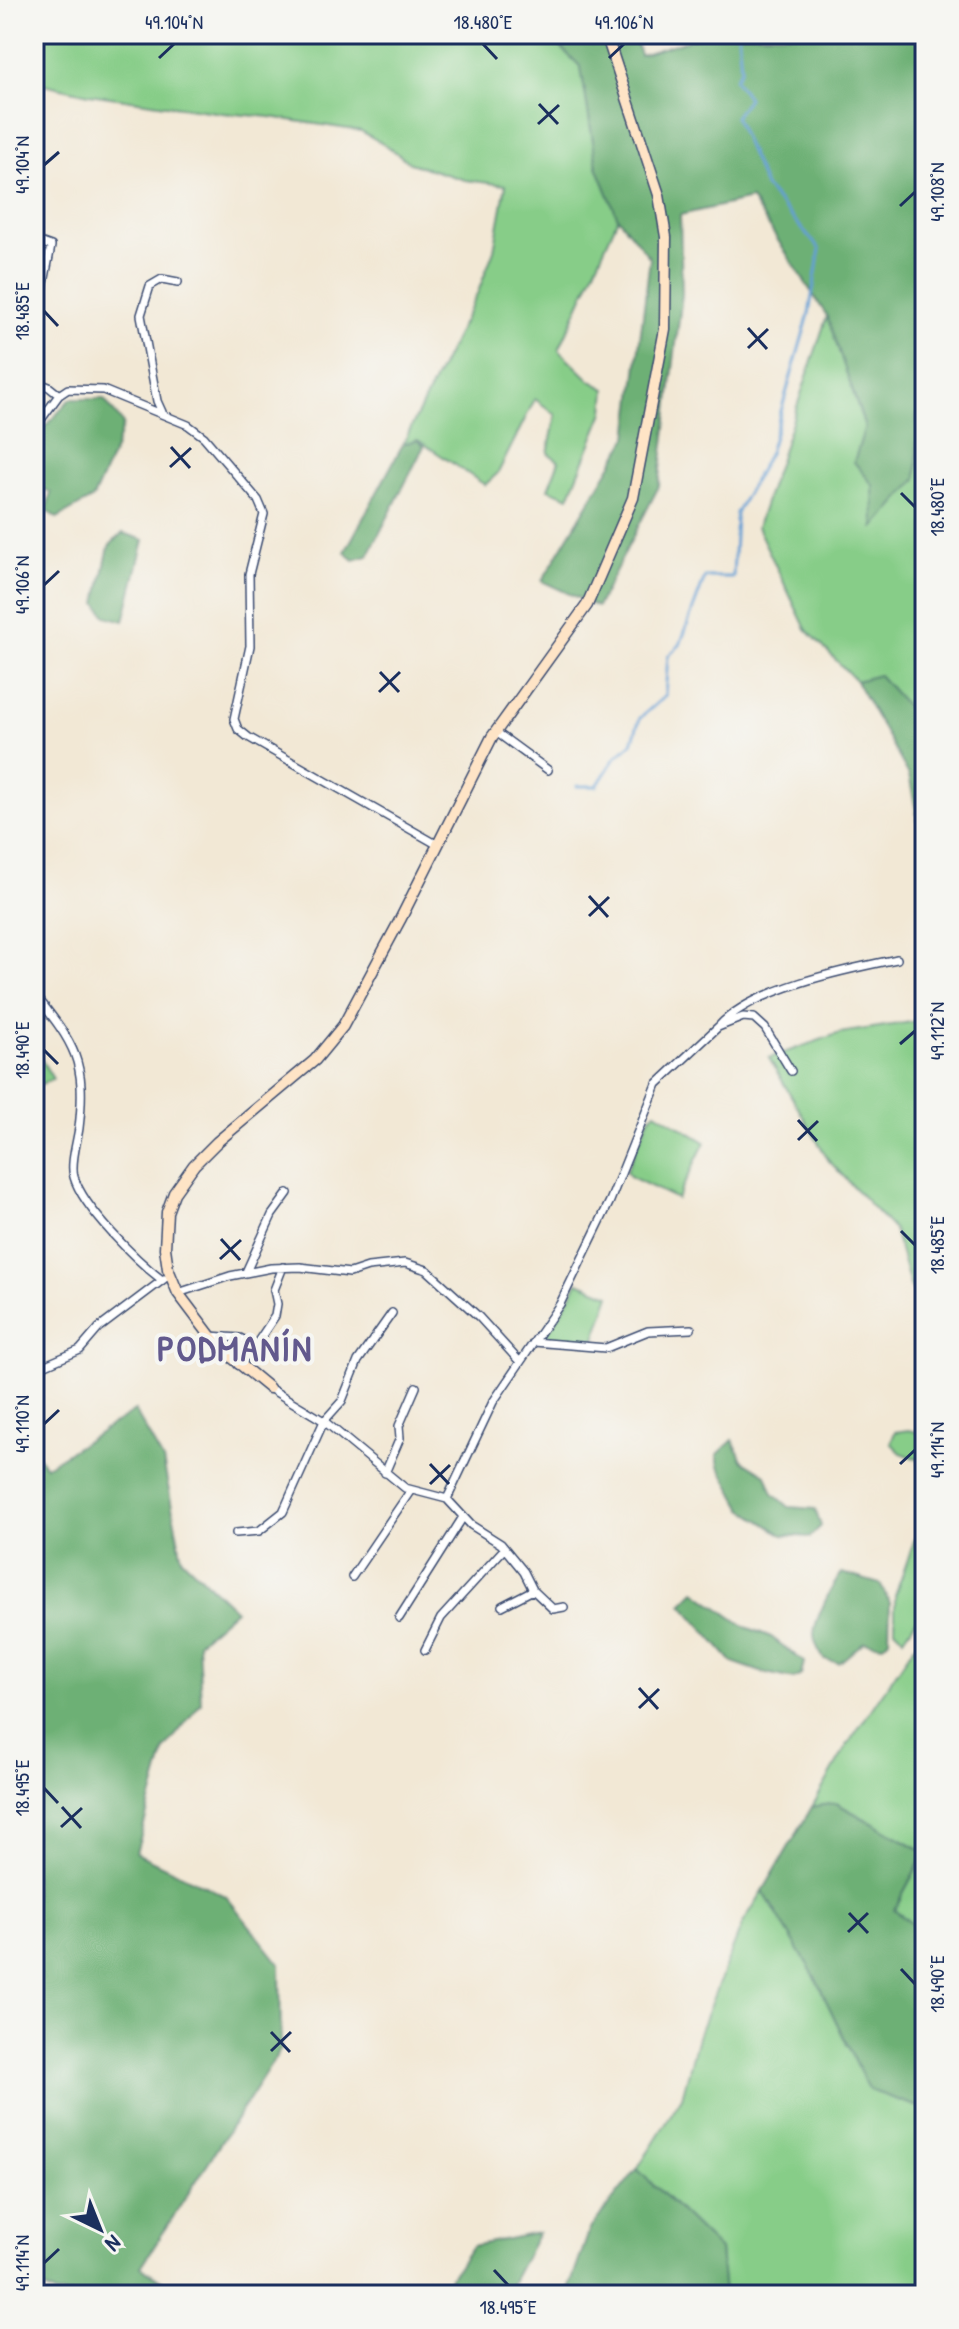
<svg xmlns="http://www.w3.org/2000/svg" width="959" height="2329" font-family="'Patrick Hand',sans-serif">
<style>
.green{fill:#87cd88;stroke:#517e73;stroke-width:2}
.forest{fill:#6db074;stroke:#447069;stroke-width:2}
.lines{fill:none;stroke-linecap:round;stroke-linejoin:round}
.stream{stroke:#649fd4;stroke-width:3}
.street-casing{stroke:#3b4b70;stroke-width:10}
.secondary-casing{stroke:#3b4b70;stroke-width:13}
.street{stroke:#fff;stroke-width:7}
.secondary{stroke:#fee4c6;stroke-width:10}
.ticks{fill:none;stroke:#1b2f5e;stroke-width:3}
.labels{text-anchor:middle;stroke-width:8;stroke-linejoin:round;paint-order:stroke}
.district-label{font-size:36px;font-weight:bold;letter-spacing:2px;fill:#62598d;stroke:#f6f6f2}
.neatline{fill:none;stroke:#1b2f5e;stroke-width:3}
.ticks-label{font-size:20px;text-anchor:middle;fill:#1b2f5e}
</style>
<rect width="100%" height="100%" fill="#f6f6f2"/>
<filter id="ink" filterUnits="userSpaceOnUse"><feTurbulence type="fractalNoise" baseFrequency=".0125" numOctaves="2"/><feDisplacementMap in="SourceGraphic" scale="16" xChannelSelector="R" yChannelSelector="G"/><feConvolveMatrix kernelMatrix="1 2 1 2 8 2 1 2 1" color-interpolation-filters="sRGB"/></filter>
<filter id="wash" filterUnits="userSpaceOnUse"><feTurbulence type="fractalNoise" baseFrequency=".006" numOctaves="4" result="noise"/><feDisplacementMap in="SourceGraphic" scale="32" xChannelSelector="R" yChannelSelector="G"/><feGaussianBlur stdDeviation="1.8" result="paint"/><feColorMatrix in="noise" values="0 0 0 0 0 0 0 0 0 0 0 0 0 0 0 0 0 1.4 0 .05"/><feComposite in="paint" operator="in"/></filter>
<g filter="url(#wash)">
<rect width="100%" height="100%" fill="#f2e8d5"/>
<!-- green -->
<path class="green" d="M34 34H547L581 67 597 166 618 218 559 350 591 381 606 389 604 412 569 497 548 489 559 461 548 453 556 415 535 399 498 473 485 485 418 440 403 444 478 292 494 250 506 185 465 180 410 163 390 148 361 131 270 117 222 113 89 94 34 82Z
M827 316 865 427 854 462 917 479V413H925V727L879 675 856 681 806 629 757 527Z
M925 1020V1304L911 1288 894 1230 829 1161 769 1058 840 1033Z
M34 1047 53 1079 34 1087Z
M656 1112 705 1142 677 1199 631 1177 626 1172 649 1118Z
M578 1282 610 1295 595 1339H552L545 1335 561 1313Z
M909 1430 925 1434V1476L918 1459 901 1453 891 1443 895 1432Z
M925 1510V1599L921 1613 904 1638 895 1629V1596Z
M925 1630V1852L836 1803 812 1807 848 1744Z
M925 1853V1934L894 1910Z
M763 1891 814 1975 869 2090 925 2109V2295H724L720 2250 637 2169 682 2097 699 2033 742 1925Z"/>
<!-- forest -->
<path class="forest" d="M547 34H634L640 55 707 34H925V413L917 414V479L874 528 873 485 854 462 865 427 827 316 751 199 680 215 682 294 659 486 597 607 542 581 628 437 650 258 618 218 597 166 581 67Z
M70 399H104L123 424 115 449 93 498 57 518 46 510 51 493 34 484V440Z
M417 440 424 446 368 556 354 560 345 552 403 444Z
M123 533 144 540 124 621 106 616 97 603 109 546Z
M879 675 925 727V855L909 775 856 681Z
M135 1411 163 1460 182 1559 235 1610 198 1642 201 1703 165 1749 136 1853 226 1896 280 1964 281 2049 141 2267 184 2295H56L34 2284V1452L46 1466Z
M733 1440 742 1460 766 1475 773 1493 789 1507 815 1509 821 1526 810 1537 783 1535 743 1509 719 1466 717 1455Z
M842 1573 880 1584 890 1603 889 1639 883 1645 864 1642 839 1663 824 1659C819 1651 814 1643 814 1634 815 1619 832 1585 842 1573Z
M695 1591 744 1626 771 1637 804 1662 801 1675 794 1679 761 1672 732 1662 682 1604Z
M836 1803 925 1852 894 1910 925 1934V2109L869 2090 814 1975 763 1891 812 1807Z
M637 2169 720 2250 724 2295H567L590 2229Z
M538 2233 505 2295H438L472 2246Z"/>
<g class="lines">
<!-- stream -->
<path class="stream" d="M577 786H597L615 758 632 743 640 718 665 696 668 656 680 645 705 577H733L736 513 769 453 809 314 820 249 765 187 735 117 748 98 735 79 741 68 738 34"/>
</g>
</g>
<g filter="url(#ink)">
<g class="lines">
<defs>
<path id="street" d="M34 240 51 246 34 336
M34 381 49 387 59 395
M162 412 157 401 141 315 150 286 162 279 178 282
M34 429 59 395 68 389 103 390 188 425 204 437 258 500 264 514 249 574 250 646 234 719 238 729 248 737 438 845
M496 732 548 770
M34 993C74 1044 87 1060 79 1128 77 1142 70 1164 74 1177 83 1208 136 1260 162 1280
M719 1026C753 988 848 969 897 959
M246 1272 272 1215 288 1193
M178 1293 230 1276 271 1268 300 1267 350 1273 368 1267 405 1263 427 1270 479 1317 520 1362
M209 1336 240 1338 255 1346 238 1365
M534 1342 606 1348 648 1331 691 1329
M255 1346 275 1316 277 1304 274 1290 283 1267
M34 1382 41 1367 80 1350 99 1328 164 1279
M269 1388 324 1421 405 1488 447 1499 471 1525 501 1544 524 1572 533 1590 553 1609 564 1607
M385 1473 400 1438 399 1426 416 1387
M447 1499 493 1402 560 1304 610 1201 657 1084 718 1027 743 1017 754 1018 765 1028 791 1071
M236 1533 259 1531 283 1512 324 1421 342 1401 358 1361 392 1313
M352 1577 411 1490
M502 1606 533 1590
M399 1618 463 1517
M425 1650 441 1618 504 1549"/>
<path id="secondary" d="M269 1388 218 1346 178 1293 168 1269 165 1248 167 1212 174 1193 194 1165 217 1142 315 1060 343 1026 400 920 492 737 587 605 633 498 665 329 666 237 659 195 606 34"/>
</defs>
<!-- street casing -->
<use href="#street" class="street-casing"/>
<!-- secondary casing -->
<use href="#secondary" class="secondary-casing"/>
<!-- street -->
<use href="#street" class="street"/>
<!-- secondary -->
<use href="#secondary" class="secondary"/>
</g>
</g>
<!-- ticks -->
<path class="ticks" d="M483 44 497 59M159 58 174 44M609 58 624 44M539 104 558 124M538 124 559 105M44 165 59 152M900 206 915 192M44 311 58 326M748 328 767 349M748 348 768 329M171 447 190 468M170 467 191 448M901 493 915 507M44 585 59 571M380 672 399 692M379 692 400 672M589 896 608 917M589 916 609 897M900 1044 915 1031M44 1050 58 1064M798 1120 817 1141M798 1140 818 1121M901 1231 915 1245M221 1239 240 1260M220 1259 241 1240M44 1424 59 1410M430 1464 449 1484M900 1464 915 1450M430 1484 450 1465M639 1688 658 1709M639 1708 659 1689M44 1788 58 1803M62 1807 81 1828M61 1827 82 1808M849 1913 868 1933M848 1932 868 1913M901 1969 915 1984M271 2032 290 2052M271 2051 291 2032M44 2263 59 2249M494 2270 508 2285"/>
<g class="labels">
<!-- district labels -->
<g class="district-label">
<text x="235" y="1361">PODMANÍN</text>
</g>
</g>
<!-- margin -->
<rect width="959" height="2329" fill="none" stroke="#f6f6f2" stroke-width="88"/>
<!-- north arrow -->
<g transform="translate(100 2229) rotate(137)" stroke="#f6f6f2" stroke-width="6" paint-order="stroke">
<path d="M0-6L14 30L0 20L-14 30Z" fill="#1b2f5e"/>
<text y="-12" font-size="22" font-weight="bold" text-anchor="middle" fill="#1b2f5e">N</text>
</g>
<rect x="44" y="44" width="871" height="2241" class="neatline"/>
<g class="ticks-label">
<text x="174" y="29">49.104°N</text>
<text x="483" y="29">18.480°E</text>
<text x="624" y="29">49.106°N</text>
<text transform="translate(22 165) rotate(-90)" y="7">49.104°N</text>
<text transform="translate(937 192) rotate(-90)" y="7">49.108°N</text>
<text transform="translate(22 311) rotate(-90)" y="7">18.485°E</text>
<text transform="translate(937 507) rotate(-90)" y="7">18.480°E</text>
<text transform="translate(22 585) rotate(-90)" y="7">49.106°N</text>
<text transform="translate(937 1031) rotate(-90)" y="7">49.112°N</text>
<text transform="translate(22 1050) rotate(-90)" y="7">18.490°E</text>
<text transform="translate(937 1245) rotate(-90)" y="7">18.485°E</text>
<text transform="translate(22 1424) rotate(-90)" y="7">49.110°N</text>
<text transform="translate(937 1450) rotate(-90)" y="7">49.114°N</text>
<text transform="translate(22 1788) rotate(-90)" y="7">18.495°E</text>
<text transform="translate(937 1984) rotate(-90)" y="7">18.490°E</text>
<text transform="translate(22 2263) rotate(-90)" y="7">49.114°N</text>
<text x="508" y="2314">18.495°E</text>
</g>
</svg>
